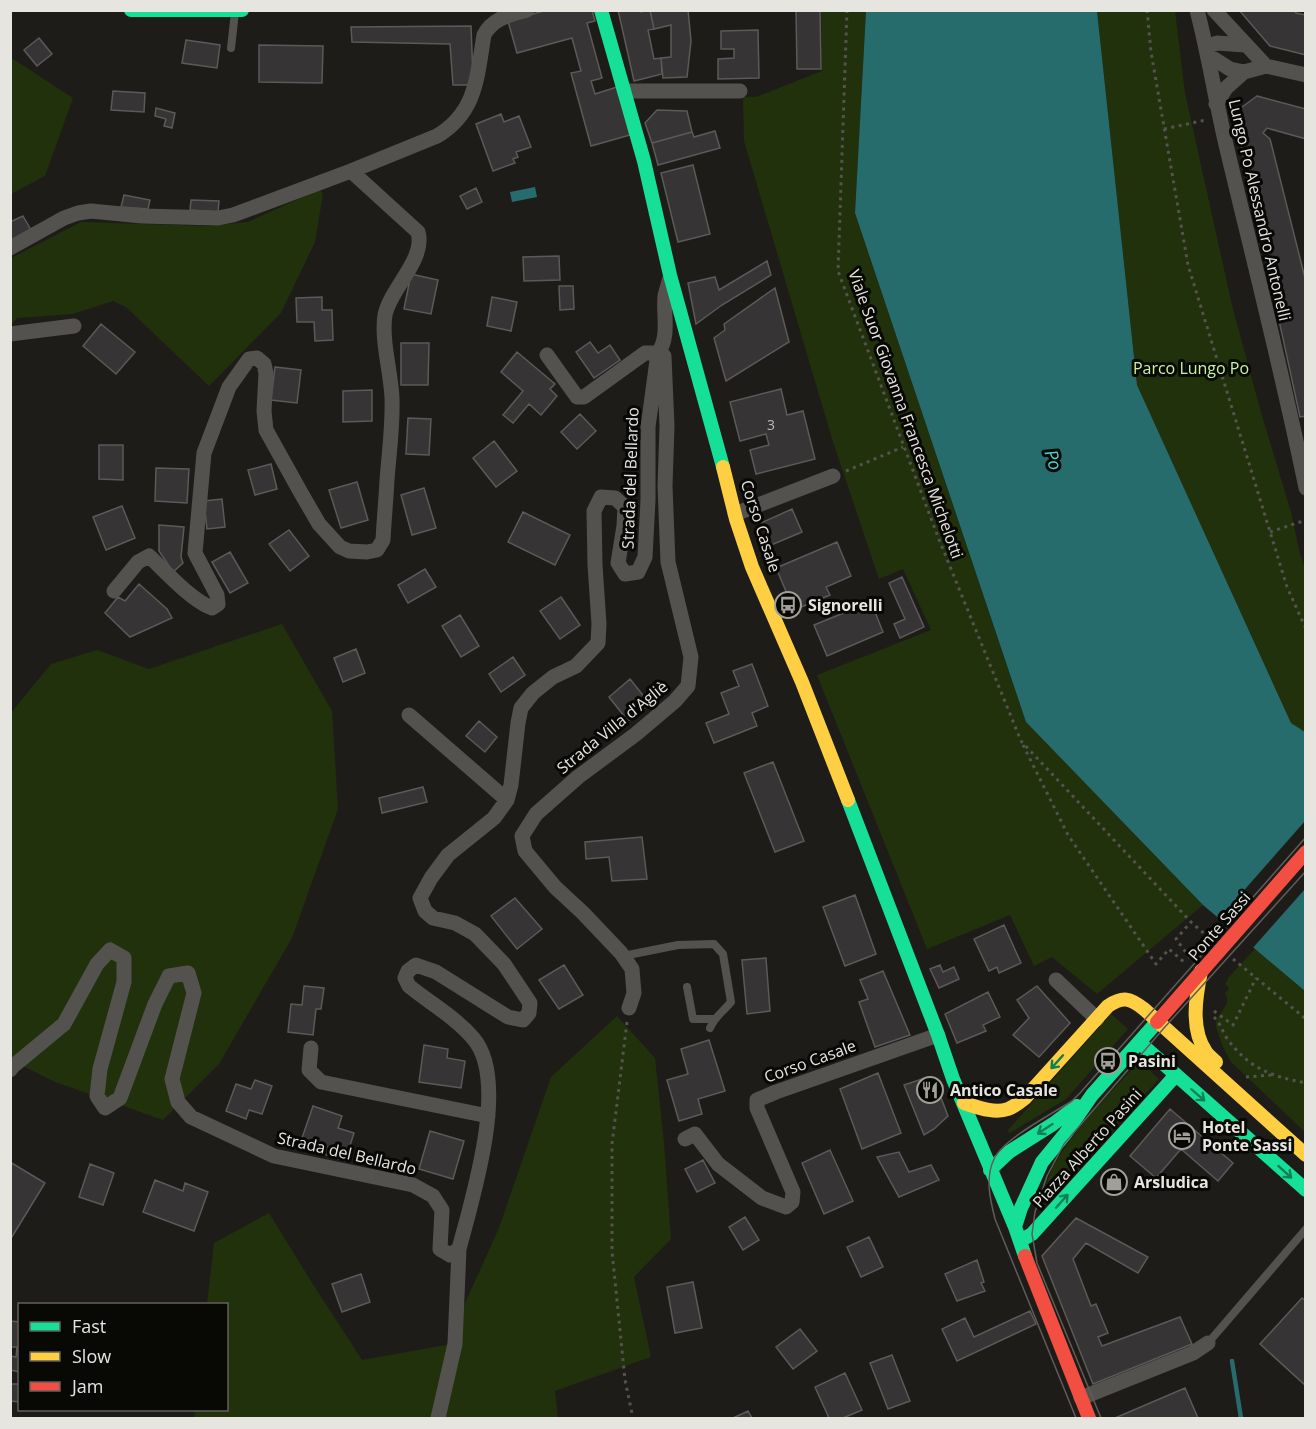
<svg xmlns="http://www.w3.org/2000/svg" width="1316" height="1429" font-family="'Open Sans',sans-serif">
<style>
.green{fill:#21310b}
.water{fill:#276c6c}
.pier{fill:#1e1c18}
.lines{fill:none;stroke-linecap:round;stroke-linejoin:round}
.stream{stroke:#276c6c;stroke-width:4.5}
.building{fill:#363434;stroke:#5b5a59;stroke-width:1.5}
.path{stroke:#545351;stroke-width:3;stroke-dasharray:3 4.5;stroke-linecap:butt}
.lane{stroke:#54524f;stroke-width:8}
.street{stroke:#54524f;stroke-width:15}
.fast{stroke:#16e098;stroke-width:14}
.slow{stroke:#ffcf43;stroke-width:14}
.jam{stroke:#f24e42;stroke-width:14}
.tram{stroke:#5f5d5a;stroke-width:1.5}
.oneway{stroke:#107f56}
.labels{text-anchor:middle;stroke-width:6;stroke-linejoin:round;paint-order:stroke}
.number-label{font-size:14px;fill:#bbb9b5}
.street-label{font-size:16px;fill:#e7e5e0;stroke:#080805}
.park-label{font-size:16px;fill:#c8f49e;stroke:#080805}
.poi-label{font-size:16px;font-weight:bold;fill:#e7e5e0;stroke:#080805;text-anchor:start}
.water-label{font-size:18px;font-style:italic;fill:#43d7d8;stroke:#080805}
</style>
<rect width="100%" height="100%" fill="#1e1c18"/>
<!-- green -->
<path class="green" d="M821 11H866L855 213 1026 722 1203 905 1097 994 1052 957 1034 966 1010 915 927 949 817 675 931 630 903 569 879 579 833 442 744 141 743 97H756L822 71Z
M1097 11H1175L1185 93 1232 305 1260 409 1291 512 1300 554 1305 569V732L1291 723 1137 385Z
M10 57 73 98 45 176 11 194Z
M320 189 323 194 315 242 281 313 209 386 126 307 113 301 73 314 17 318 11 325V258L81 222 208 226 248 222Z
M282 624 332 711 338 809 292 938 219 1064 163 1120 55 1082 11 1060 10 714 51 664 97 650 149 669Z
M1265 938 1305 957V1132L1231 1062 1223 1047 1216 1027V1021L1227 1003V997L1225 993 1229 989 1228 987 1225 984 1228 980 1227 979Z
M1111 1014 1128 1029 1066 1099 1010 1133 1007 1131Z
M617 1016 655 1058 664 1143 671 1239 634 1277 651 1357 555 1391 558 1418H194L195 1410H226V1304H207L214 1243 269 1213 309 1278 362 1360 446 1345 499 1228 551 1077Z
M1139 1061 1159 1079 1058 1190 1048 1191 1045 1189C1056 1144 1109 1096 1139 1061Z"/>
<!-- water -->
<path class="water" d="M866 11H1097L1137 385 1291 723 1305 732V991L1203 905 1026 722 855 213Z
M535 187 537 197 512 202 510 192Z"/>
<!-- pier -->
<path class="pier" d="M1305 821V889L1251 950 1217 921Z"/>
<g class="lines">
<!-- stream -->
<path class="stream" d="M1232 1361 1241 1418"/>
</g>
<!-- building -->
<path class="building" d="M547 10H592L595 21 587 23 602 78 591 81 595 94 617 87 630 135 591 146 571 73 581 71 572 38 517 53 508 21Z
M618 10H640L641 12 650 10 654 29 648 30 654 59 661 58 662 74 634 81Z
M650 10H688L691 41 687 77 663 78 661 58 671 57V25L654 29Z
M796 10H820L821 69H797Z
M1239 10H1294L1296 13 1306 15V55L1270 46Z
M471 26 473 77 468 85H453L450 44 352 42 351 27Z
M758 30 759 78 718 79V59L734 58V49H721V31Z
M39 38 52 54 37 66 24 50Z
M186 40 220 45 217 68 182 63Z
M259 45 323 46 322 83 259 82Z
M113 91 145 93 144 112 111 110Z
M1257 96 1306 109V139L1267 128 1263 133 1270 139 1306 282V416L1300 417 1234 113Z
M156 108 175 113 172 128 164 126 166 119 155 116Z
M657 110 687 111 692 132 652 143 645 123Z
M501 114 504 122 519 116 531 147 516 152 518 157 513 159 515 163 493 171 476 124Z
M715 131 720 148 658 165 652 143 692 132 694 137Z
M693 165 710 234 678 242 661 173Z
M476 188 482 202 467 209 460 196Z
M124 195 150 200 148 209 121 207Z
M191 200 219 201 218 212 190 210Z
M23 216 31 230 10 241V222Z
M559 256 560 280 524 281 523 257Z
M767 261 771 275 722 305 696 324 688 283 715 277 719 290Z
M411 274 438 280 431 314 404 309Z
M559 286H573L574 309 560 310Z
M775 288 789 342 726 381 714 338 725 330 724 324Z
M322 297V310H332L333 340 315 341 314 322H297L296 298Z
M492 297 517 302 511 331 487 326Z
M101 324 135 352 116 374 83 346Z
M590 342 598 353 610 345 620 360 594 378 576 352Z
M401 343H429L428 385H401Z
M517 352 555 384 550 389 557 396 541 415 529 404 513 423 503 415 523 391 501 372Z
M275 367 301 370 297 403 271 400Z
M781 389 787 415 803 411 815 459 756 474 750 450 769 445 766 434 740 441 730 402Z
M372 390V421L343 422V391Z
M580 414 596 431 577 449 561 432Z
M408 418 431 419 429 455 406 454Z
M494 441 517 471 496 487 473 458Z
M99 445H123V480L99 479Z
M271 464 277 489 255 495 248 470Z
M156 468 189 469 187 503 155 501Z
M357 482 368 520 341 528 329 490Z
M424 488 436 528 412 535 401 495Z
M222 499 225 527 207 529 204 501Z
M122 506 135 538 106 550 93 517Z
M792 509 802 532 771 545 761 523Z
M523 512 570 535 555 565 508 542Z
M159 525 184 527 181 557 183 563 173 572 159 551Z
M289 530 309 556 290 571 269 544Z
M837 542 851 576 826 587 830 595 794 610 776 568Z
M230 552 248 583 230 593 212 562Z
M425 569 436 587 408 603 398 585Z
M902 577 924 627 900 638 894 624 905 619 889 583Z
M139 584 167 609 172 618 130 637 105 613 118 597 125 601Z
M561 597 580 625 560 639 540 611Z
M871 602 883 632 827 656 814 625Z
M460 615 479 646 461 657 442 626Z
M356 649 365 673 343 682 334 658Z
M513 657 525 675 501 692 489 674Z
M752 664 768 706 752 713 757 726 714 743 706 723 729 714 721 693 739 686 733 671Z
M630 679 650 704 628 721 609 697Z
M479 721 497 737 485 752 466 736Z
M773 762 804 841 775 852 744 773Z
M423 787 427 802 382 813 379 798Z
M642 837 647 879 612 881 609 857 586 859 585 842Z
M855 895 876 954 845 966 823 907Z
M515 898 542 929 517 949 491 916Z
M1004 925 1021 963 999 973 997 967 989 971 974 939Z
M766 958 770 1011 747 1014 742 960Z
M564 965 583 995 559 1009 539 980Z
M940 965 943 972 954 967 959 979 939 988 930 969Z
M883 971 910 1035 875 1047 859 1002 868 999 860 980Z
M304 986 324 988 321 1009H316L313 1035 288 1032 291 1004 302 1005Z
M1037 986 1070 1023 1039 1057 1013 1035 1029 1018 1017 1000Z
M988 992 1000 1017 983 1025 986 1031 957 1043 945 1014Z
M709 1040 725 1091 698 1099 702 1114 679 1121 667 1080 688 1074 681 1049Z
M424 1045 448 1049 447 1058 465 1061 461 1088 419 1082Z
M878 1073 901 1133 862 1149 840 1089Z
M922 1079 935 1082 948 1116 934 1129 924 1135 904 1085Z
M255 1080 272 1086 262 1114 249 1110 246 1119 226 1111 236 1084 251 1089Z
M313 1106 342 1116 338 1128 354 1133 345 1161 324 1154 327 1147 302 1138Z
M1170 1109 1233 1163 1218 1181 1181 1149 1156 1178 1130 1156Z
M430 1131 464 1141 453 1179 419 1169Z
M830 1150 853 1201 824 1214 802 1163Z
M899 1152 909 1172 931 1165 939 1180 899 1197 877 1157Z
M703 1160 715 1183 697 1192 685 1169Z
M10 1162 45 1183 10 1240Z
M90 1164 114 1173 103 1205 79 1197Z
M155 1180 183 1191 185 1183 208 1192 194 1231 143 1212Z
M745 1217 759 1240 743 1250 729 1227Z
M1076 1218 1148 1257 1138 1273 1086 1243 1073 1259 1091 1306 1096 1304 1108 1333 1098 1337 1102 1346 1180 1317 1192 1344 1093 1384 1042 1256Z
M869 1237 883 1267 861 1277 847 1247Z
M977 1260 984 1282 981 1283 985 1291 957 1301 945 1274Z
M361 1274 370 1302 342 1312 332 1284Z
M693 1282 702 1328 675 1333 667 1287Z
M1302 1298 1306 1301V1386L1260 1344Z
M1030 1311 1036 1324 957 1361 942 1329 965 1318 974 1337Z
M10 1321 20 1322V1372L10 1370V1356L16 1357 17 1347H10Z
M800 1329 817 1351 793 1369 776 1347Z
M892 1355 910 1401 888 1409 870 1363Z
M845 1373 862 1410 843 1418H829L815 1387Z
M10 1384H20V1402L10 1401Z
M1185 1388 1198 1418H1115Z
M748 1411 752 1418H733Z"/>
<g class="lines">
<!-- path -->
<path class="path" d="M847 10 838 271 938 537 1021 741 1191 922 1208 937
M1147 10 1151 52 1188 265 1287 587 1306 629
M1164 129 1206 120
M846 471 903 447
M1270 532 1306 520
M1023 745 1068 835 1156 964 1169 949 1185 963
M1190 958 1176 939 1191 922
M1233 959 1306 1019
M1214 1011 1233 1025 1256 978
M1214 1017C1220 1023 1222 1030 1226 1037 1248 1068 1270 1076 1306 1083
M627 1022 612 1144V1251L625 1380 633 1418
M1246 1077 1272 1075"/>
<!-- lane -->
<path class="lane" d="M231 48 235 12
M623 956 678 945 714 944 723 954 731 1002C723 1012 715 1016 710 1028
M687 987 693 1019H713
M1208 1343 1306 1229"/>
<!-- street -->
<path class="street" d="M1197 10C1209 56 1216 103 1227 149 1254 262 1283 375 1306 488
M1214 10 1266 66
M1206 47 1217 43 1245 45
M1208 55 1230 69 1244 72
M624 91H740
M1216 104 1226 88 1244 72 1266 66 1306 75
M10 248 64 218 78 213 91 211 142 216 218 218 233 215 351 171 437 136C477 112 477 76 484 35 493 18 510 15 527 10
M10 334 74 326
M547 355 577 397H584L645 353H658
M735 514 833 476
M114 591 138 562 149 556C165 571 191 600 212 608L218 604 217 595 195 553 204 453 229 387 249 359 257 358 264 364 266 373 264 411 266 430 301 493 319 524 340 547 349 551 367 552 377 550 383 540C384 520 386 500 387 480 389 453 393 426 392 398 391 372 381 340 385 315 390 289 426 259 418 232L351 171
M409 715 507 800
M1056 980 1097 1019
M629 1008 634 993 632 969 621 953 583 913 555 887 525 851 522 836 536 814 578 777 636 734 675 701 688 686 691 657 668 562 665 486 667 426 664 356
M311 1048 309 1070 321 1082 488 1116
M10 1070 12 1067 64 1024 97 964 110 950 124 958V982L100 1069 97 1096 105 1108 120 1098 155 1004 169 976 188 973 194 993 172 1079 178 1102 191 1117 274 1156 413 1185 433 1196 442 1210 440 1249 450 1255 459 1249C472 1199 510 1080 473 1038 455 1017 430 1003 409 986L405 978 408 971 416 965 436 972 508 1017 523 1020 529 1013 530 1003 504 964 475 934 455 923 433 918 425 911 420 898 431 878 448 855 494 818 507 800 511 785 518 723 521 708 533 693 553 677 576 666 598 643 599 624 595 565 594 511 601 497 615 498 625 507 624 526 618 563 625 574 638 572 645 557 648 500V427L658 353C670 336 663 315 665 296 666 291 668 286 669 281
M685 1139 695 1134 718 1164 762 1198 786 1207 792 1202 793 1192 757 1108V1100L776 1092 938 1035
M1081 1398 1193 1353 1208 1343
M438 1418 455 1344 459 1249"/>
<!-- fast -->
<path class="fast" d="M131 10H242
M601 10 644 161 670 275 723 467
M848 800 938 1035 953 1079 1015 1227 1025 1256
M1139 1042 1306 1190
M990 1170 1009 1152 1053 1124 1077 1106
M1015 1227 1021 1208 1042 1162 1065 1134 1092 1095 1157 1022
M1020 1241 1032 1234 1176 1075"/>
<!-- slow -->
<path class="slow" d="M723 467 736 519 752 567 802 682 848 800
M1201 971C1196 996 1190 1029 1206 1052 1208 1055 1213 1059 1216 1062
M964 1103C977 1107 994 1114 1008 1109 1014 1107 1020 1102 1025 1098L1108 1006C1123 996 1130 998 1144 1009L1306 1155"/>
<!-- jam -->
<path class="jam" d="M1157 1022 1306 852
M1025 1256 1089 1418"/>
<!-- tram -->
<path class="tram" d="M1076 1418 995 1219C990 1199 985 1178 994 1159 1003 1139 1052 1114 1072 1101L1080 1093 1306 837
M1101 1418 1037 1263 1032 1234 1035 1212 1047 1176 1064 1144 1164 1028 1306 871"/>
</g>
<!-- one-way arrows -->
<defs><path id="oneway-shaft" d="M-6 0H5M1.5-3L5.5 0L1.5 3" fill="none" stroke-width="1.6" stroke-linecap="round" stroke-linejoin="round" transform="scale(1.5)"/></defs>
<g class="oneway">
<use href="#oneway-shaft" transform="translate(1057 1062) rotate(132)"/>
<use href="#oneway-shaft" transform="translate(1198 1095) rotate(41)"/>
<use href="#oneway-shaft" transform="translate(1045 1129) rotate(147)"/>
<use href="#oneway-shaft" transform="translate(1285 1172) rotate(42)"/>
<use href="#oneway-shaft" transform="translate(1062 1201) rotate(-48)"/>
</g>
<!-- icons -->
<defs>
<symbol id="bus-ring" viewBox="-11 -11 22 22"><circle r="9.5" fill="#080805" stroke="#a19f9a" stroke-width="1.5"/><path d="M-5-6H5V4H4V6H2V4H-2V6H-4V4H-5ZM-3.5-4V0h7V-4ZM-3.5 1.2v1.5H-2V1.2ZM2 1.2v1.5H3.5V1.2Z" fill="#a19f9a"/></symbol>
<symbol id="restaurant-ring" viewBox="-11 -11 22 22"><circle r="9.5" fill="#080805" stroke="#a19f9a" stroke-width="1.5"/><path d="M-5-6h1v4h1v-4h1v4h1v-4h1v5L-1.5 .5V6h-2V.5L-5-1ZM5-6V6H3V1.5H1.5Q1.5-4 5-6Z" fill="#a19f9a"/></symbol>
<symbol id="hotel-ring" viewBox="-11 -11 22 22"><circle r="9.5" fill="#080805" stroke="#a19f9a" stroke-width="1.5"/><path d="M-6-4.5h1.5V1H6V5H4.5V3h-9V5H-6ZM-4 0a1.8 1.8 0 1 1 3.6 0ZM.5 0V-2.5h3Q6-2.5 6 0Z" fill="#a19f9a"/></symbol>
<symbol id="shop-ring" viewBox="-11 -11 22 22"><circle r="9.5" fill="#080805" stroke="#a19f9a" stroke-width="1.5"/><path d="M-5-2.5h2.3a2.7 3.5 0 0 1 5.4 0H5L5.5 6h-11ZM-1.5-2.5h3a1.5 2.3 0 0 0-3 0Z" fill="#a19f9a"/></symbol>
</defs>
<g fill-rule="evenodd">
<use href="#bus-ring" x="773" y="590" width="30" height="30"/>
<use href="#bus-ring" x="1093" y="1046" width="30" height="30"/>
<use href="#restaurant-ring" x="915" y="1075" width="30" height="30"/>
<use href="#hotel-ring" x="1167" y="1121" width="30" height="30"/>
<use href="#shop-ring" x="1099" y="1167" width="30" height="30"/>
</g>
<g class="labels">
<!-- number labels -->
<g class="number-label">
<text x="771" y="430">3</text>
</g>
<!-- street labels -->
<g class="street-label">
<text transform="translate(1260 210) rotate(77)" y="6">Lungo Po Alessandro Antonelli</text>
<text transform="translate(906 414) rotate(70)" y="6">Viale Suor Giovanna Francesca Michelotti</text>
<text transform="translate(630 478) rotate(-88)" y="6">Strada del Bellardo</text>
<text transform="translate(761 526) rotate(72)" y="6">Corso Casale</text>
<text transform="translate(612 727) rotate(-39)" y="6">Strada Villa d'Agliè</text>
<text transform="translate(1219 926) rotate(-49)" y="6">Ponte Sassi</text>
<text transform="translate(810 1061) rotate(-20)" y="6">Corso Casale</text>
<text transform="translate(1087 1148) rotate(-48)" y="6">Piazza Alberto Pasini</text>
<text transform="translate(347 1153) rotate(13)" y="6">Strada del Bellardo</text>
</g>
<!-- park labels -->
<g class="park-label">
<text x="1191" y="374">Parco Lungo Po</text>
</g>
<!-- poi labels -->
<g class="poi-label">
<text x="808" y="611">Signorelli</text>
<text x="1128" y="1067">Pasini</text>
<text x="950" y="1096">Antico Casale</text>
<text x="1202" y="1133">Hotel<tspan x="1202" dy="18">Ponte Sassi</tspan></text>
<text x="1134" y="1188">Arsludica</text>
</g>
<!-- water labels -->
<g class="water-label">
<text transform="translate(1053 460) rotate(73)" y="6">Po</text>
</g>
</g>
<!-- border -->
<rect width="1316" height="1429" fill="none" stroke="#e7e5e0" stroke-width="24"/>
<!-- legend -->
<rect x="18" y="1303" width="210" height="108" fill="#080805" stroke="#61605d" stroke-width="1.5"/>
<rect x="30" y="1322" width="30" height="9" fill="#16e098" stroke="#61605d" stroke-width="1.5"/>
<text x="72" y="1333" font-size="18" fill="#e7e5e0">Fast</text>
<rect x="30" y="1352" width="30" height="9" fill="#ffcf43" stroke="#61605d" stroke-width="1.5"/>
<text x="72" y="1363" font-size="18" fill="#e7e5e0">Slow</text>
<rect x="30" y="1382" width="30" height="9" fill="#f24e42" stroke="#61605d" stroke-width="1.5"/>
<text x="72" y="1393" font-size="18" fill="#e7e5e0">Jam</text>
</svg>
